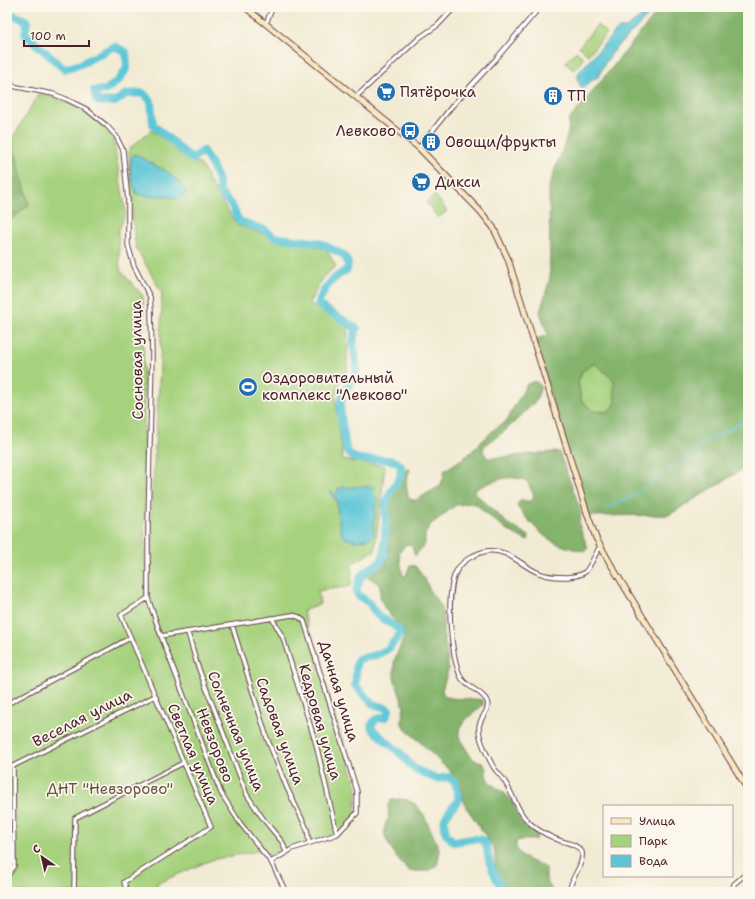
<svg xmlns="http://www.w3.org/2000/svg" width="755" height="899" font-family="'Shantell Sans',sans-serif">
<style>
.green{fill:#a6d17d;stroke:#787854}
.forest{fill:#84b36c;stroke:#67694c;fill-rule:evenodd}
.water{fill:#5cc6d7;stroke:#537281}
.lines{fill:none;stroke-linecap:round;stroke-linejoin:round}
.stream{stroke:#5cc6d7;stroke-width:1.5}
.river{stroke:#5cc6d7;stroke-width:8}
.street-casing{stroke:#633e44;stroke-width:5.5}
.secondary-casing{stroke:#633e44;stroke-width:7}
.street{stroke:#fff;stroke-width:3.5}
.secondary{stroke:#f9e7c3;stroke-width:5}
.labels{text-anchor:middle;stroke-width:3.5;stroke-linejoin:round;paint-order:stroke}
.poi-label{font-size:15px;fill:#4a1f2b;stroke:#fbf7ec;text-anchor:start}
.street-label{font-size:15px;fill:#4a1f2b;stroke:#fbf7ec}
.park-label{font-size:15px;fill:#665444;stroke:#fbf7ec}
</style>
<rect width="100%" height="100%" fill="#fbf7ec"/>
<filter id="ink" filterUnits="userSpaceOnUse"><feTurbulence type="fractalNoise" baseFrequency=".025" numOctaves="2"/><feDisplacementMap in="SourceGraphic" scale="8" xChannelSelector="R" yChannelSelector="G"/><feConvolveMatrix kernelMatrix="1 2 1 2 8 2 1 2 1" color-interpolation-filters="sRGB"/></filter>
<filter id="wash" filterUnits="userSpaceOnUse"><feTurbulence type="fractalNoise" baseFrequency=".012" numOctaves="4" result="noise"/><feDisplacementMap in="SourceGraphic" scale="16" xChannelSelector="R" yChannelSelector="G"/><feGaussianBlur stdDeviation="0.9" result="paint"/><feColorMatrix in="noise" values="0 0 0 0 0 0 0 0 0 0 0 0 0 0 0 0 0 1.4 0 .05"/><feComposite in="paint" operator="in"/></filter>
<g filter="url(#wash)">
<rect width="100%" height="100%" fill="#f2ebd4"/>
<!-- green -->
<path class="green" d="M597 25 607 33 588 55 579 47Z
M576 51 584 58 574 70 565 63Z
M39 93 62 100 84 111 103 124 113 139 126 213 118 232 120 270 143 296 145 597H146L160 368 162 293 136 248 130 198 129 149 151 130 202 166 214 190 237 225 264 234 326 249 336 266 322 278 309 303 348 326 347 372 341 379 335 396 343 460 385 466 375 550 352 564 351 586 318 591 320 604 303 611 357 788 355 817 343 831 328 840 296 846 274 858 262 850 211 860 156 884 158 892H7V223L29 205 12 140Z
M435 195 447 211 438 218 426 202Z
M595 363 614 381 615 405 607 412 593 411 581 400 578 382 582 371Z"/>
<!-- forest -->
<path class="forest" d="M657 7H748V37L747 39 748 45V466L669 515 588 516 533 340 548 335 540 312 550 278 549 186 568 134 569 120 659 10ZM595 363 614 381 615 405 607 412 593 411 581 400 578 382 582 371Z
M7 139 12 140 29 205 7 221Z
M535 381 541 386 536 401 506 430 484 446 483 451 487 458H494L552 452H559L577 500 581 514 579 522 580 528 588 548 585 551C550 546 540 534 518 508L517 504 520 501H531L534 496 527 481C507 473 494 481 476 489L475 491 477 495 508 524 529 536 528 540H525L506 529 485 513 477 505 471 503 456 505 430 525 425 534V544L415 556 412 547 409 544 405 545 399 553 402 572 403 576H406L410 565 415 566 425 579 431 593 440 605 443 615V632L448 661V671L442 690 444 696C458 701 468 697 482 700L484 704C477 711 458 723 459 734 460 739 469 755 473 759 476 761 481 761 484 764 488 769 484 776 489 781 495 788 504 791 510 799 520 811 515 828 535 830L537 833V837L535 840H519L516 842C514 857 536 863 546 868V879L553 892H508L496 870 494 848 466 807 459 784 449 770 440 762 416 738 407 731 402 724V717L404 707 394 678V661L404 637 403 629 393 619 384 608 380 595V586L376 582 367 576 368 573C372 571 378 570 382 567 394 559 386 516 389 503 391 496 395 493 398 487 401 482 403 476 406 470L410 469 406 481 408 497 412 500H416L440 486 444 477 443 473 445 470 468 455 498 426 505 423 527 384Z
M399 799 407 800 415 804 424 815 440 851 437 866 427 871H409C397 860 375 833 389 818L388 805 391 800Z"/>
<!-- water -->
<path class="water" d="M647 13 649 15 615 49 605 63 598 77 591 81 584 88 581 87 577 79 579 72 615 32 620 28H626Z
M135 154 169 173 181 184 186 192 184 196 178 199 164 196H149L137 194C131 183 129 169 132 156Z
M347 486 348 488C352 486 370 486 375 487L373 494 378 499 375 503C376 510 375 515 374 521 373 525 374 530 374 535 369 539 363 541 356 541 354 540 346 539 345 538 339 534 337 508 337 500L332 496 331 491 336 495 338 493 337 489Z"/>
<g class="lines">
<!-- stream -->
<path class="stream" d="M606 508 631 497 668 472 701 444 737 425 748 414"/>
<!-- river -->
<path class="river" d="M8 7 9 13 27 21 25 34 64 69 81 64 114 46 126 52 127 68 119 80 106 90 94 91 97 101 115 102 126 94 143 93 151 101 153 125 192 159 203 151 212 166 218 179 220 193 231 204 239 221 265 230 274 237 320 243 344 255 348 263 347 270C332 278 322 289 318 305L345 321 357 329C348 346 359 356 356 372 354 381 346 388 342 397 337 409 345 436 346 449 357 471 387 450 401 466L400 477 387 498 385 506 386 520 384 554 381 562 367 570 360 578 356 591 358 595 369 603 377 615 399 629 400 634 388 649 376 655 358 659C355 666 357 676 355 685L373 704 387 708 389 710 386 717C378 718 374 719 371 726L374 731 398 751 414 769 437 779 448 777 455 782 459 799 448 813 444 821 446 834 454 842C462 841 474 837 482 840 489 843 487 854 489 860 492 872 499 881 503 892"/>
</g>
</g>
<g filter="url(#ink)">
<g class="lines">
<defs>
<path id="street" d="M266 23 273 7
M7 85 53 94 66 99 86 109 107 126 116 136 123 150 128 201V245L134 266 150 297 151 309 152 357 148 524V598L161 636 221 793 240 823 271 862 286 892
M357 96 419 38 438 25 455 7
M419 148 452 106 496 59 540 7
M272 618 283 638 316 744 337 834
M232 625 267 738 287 788 307 829 309 843
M188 633 197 664 247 795 264 820 283 843 286 852
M161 636 292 615 299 617 304 621 357 791V813L337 834 292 849 271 862
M7 704 130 638
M7 877 14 866 13 766 155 696
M74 892 75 818 183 763
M127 892 124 882 211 827 121 615 148 598
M570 892C569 878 584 867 582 852 576 843 565 843 556 839 544 834 532 827 524 817 516 806 512 793 505 782 502 777 498 773 494 768 489 759 479 739 479 729 478 718 491 711 487 701 482 691 468 688 462 679 450 659 445 590 457 570 463 560 476 553 487 551 508 548 521 566 539 573 548 577 558 577 568 577 575 576 580 576 585 572 589 569 597 551 600 546
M732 892 734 884 748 872"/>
<path id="secondary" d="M245 7 419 148 480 211 493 227 508 259 588 516 596 538 610 563 748 790"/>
</defs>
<!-- street casing -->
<use href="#street" class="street-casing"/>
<!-- secondary casing -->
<use href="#secondary" class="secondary-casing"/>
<!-- street -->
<use href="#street" class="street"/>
<!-- secondary -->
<use href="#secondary" class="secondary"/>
</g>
</g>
<!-- icons -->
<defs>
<symbol id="supermarket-disc" viewBox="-11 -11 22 22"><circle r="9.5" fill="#1f6fb2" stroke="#fbf7ec"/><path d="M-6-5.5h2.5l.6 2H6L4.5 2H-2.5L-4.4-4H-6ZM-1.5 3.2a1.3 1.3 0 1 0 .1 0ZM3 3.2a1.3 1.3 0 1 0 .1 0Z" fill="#fff"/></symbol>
<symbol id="building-disc" viewBox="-11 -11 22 22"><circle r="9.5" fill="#1f6fb2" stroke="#fbf7ec"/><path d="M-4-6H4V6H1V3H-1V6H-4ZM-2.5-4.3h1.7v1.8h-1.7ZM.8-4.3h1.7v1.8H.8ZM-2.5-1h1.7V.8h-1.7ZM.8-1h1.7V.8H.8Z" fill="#fff"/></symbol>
<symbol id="bus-disc" viewBox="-11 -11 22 22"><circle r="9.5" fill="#1f6fb2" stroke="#fbf7ec"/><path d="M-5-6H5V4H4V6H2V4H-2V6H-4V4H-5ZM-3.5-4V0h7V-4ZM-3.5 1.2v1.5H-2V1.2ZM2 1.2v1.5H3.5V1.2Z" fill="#fff"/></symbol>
<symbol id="stadium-disc" viewBox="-11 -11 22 22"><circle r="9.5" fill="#1f6fb2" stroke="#fbf7ec"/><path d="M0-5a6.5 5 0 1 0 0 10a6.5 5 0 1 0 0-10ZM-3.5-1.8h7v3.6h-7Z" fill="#fff"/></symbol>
</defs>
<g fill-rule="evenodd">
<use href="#supermarket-disc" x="375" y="81" width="22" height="22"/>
<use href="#building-disc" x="542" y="85" width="22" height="22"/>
<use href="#bus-disc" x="399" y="120" width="22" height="22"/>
<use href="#building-disc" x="420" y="131" width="22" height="22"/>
<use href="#supermarket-disc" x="410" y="171" width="22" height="22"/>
<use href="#stadium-disc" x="237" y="376" width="22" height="22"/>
</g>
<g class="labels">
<!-- poi labels -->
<g class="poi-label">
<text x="400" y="97">Пятёрочка</text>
<text x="567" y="101">ТП</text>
<text x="396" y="136" text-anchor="end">Левково</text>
<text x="445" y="147">Овощи/фрукты</text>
<text x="435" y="187">Дикси</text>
<text x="262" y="383">Оздоровительный<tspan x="262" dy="17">комплекс "Левково"</tspan></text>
</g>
<!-- street labels -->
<g class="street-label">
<text transform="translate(137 360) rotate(-91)" y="5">Сосновая улица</text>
<text transform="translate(339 691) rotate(73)" y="5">Дачная улица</text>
<text transform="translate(82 718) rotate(-27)" y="5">Веселая улица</text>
<text transform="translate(320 722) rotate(74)" y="5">Кедровая улица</text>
<text transform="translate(236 731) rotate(68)" y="5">Солнечная улица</text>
<text transform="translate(280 731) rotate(70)" y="5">Садовая улица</text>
<text transform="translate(215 745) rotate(69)" y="5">Невзорово</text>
<text transform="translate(193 754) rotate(67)" y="5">Светлая улица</text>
</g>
<!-- park labels -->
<g class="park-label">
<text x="110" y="794">ДНТ "Невзорово"</text>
</g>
</g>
<!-- margin -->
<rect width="755" height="899" fill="none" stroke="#fbf7ec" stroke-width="24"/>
<!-- legend -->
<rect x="603" y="805" width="130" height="72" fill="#fbf7ec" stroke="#b4a19f"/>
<rect x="611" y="818" width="20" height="6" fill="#f9e7c3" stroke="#b4a19f"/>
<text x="639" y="825" font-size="12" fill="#4a1f2b">Улица</text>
<rect x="611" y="835" width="20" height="12" fill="#a6d17d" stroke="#b4a19f"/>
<text x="639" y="845" font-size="12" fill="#4a1f2b">Парк</text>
<rect x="611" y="855" width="20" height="12" fill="#5cc6d7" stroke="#b4a19f"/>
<text x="639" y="865" font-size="12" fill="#4a1f2b">Вода</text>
<!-- north arrow -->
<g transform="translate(42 857) rotate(326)" stroke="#fbf7ec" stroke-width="3" paint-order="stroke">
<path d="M0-3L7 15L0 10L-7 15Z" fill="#4a1f2b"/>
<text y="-6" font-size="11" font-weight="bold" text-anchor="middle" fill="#4a1f2b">С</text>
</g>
<!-- scale -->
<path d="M24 40v6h65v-6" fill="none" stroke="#4a1f2b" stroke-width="2"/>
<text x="30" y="40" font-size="12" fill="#4a1f2b" stroke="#fbf7ec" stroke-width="3" paint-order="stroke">100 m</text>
</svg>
